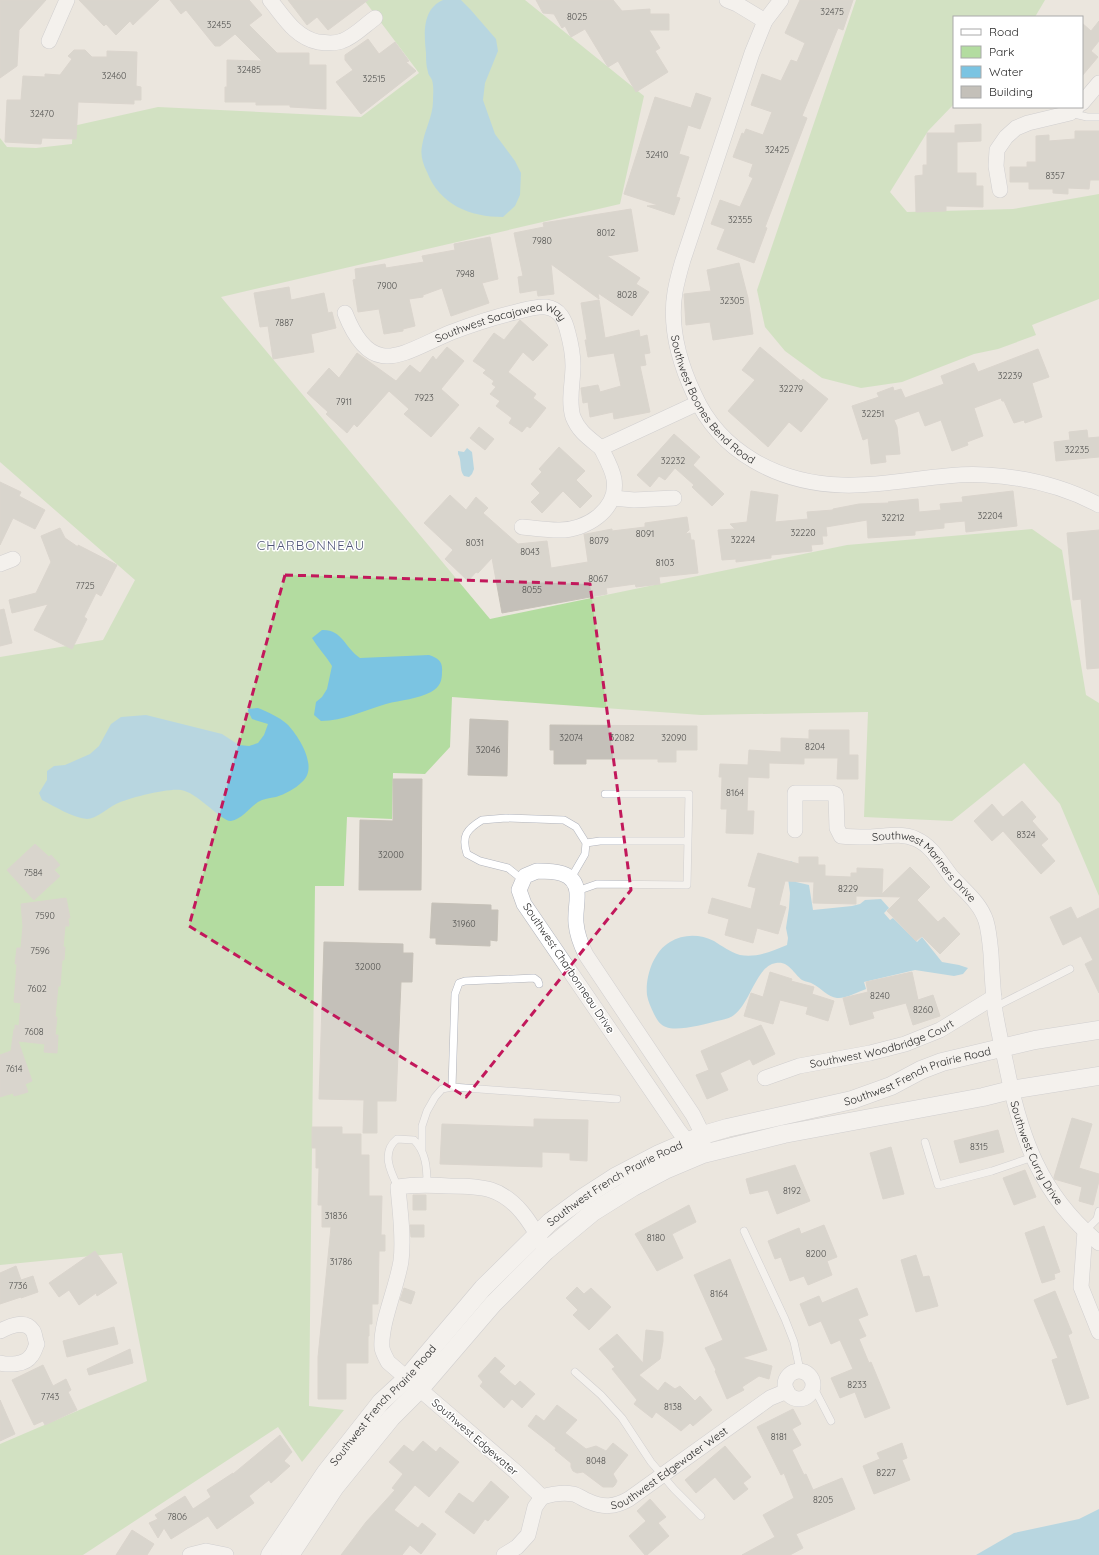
<svg xmlns="http://www.w3.org/2000/svg" width="1099" height="1555" font-family="Quicksand,sans-serif">
<style>
.green{fill:#b3dca0}
.water{fill:#7bc4e2}
.building{fill:#c4c0b9;stroke:#c6c1b8}
.lines{fill:none;stroke-linecap:round;stroke-linejoin:round}
.service-casing{stroke:#b1b4bd;stroke-width:8}
.minor-casing{stroke:#b1b4bd;stroke-width:16}
.tertiary-casing{stroke:#b1b4bd;stroke-width:19}
.service{stroke:#fff;stroke-width:7}
.minor{stroke:#fff;stroke-width:15}
.tertiary{stroke:#fff;stroke-width:18}
.marked{fill:none;stroke:#c2185b;stroke-width:3;stroke-dasharray:8 5;stroke-linejoin:round}
.labels{text-anchor:middle;stroke-width:3;stroke-linejoin:round;paint-order:stroke}
.number-label{font-size:9px;fill:#50504e}
.street-label{font-size:11px;fill:#2a2a2a;stroke:#fff}
.quarter-label{font-size:13px;letter-spacing:1px;fill:#4f5577;stroke:#fff}
</style>
<rect width="100%" height="100%" fill="#ebe6de"/>
<!-- green -->
<path class="green" d="M364 0H525L644 96 620 204 221 297 490 619 847 545 1032 529 1062 550 1086 695 1099 703V896L1060 804 1024 763 952 821 864 817 868 712 701 715 452 697 450 747 425 774 393 773 392 819 347 817 344 886H315L309 1406 344 1410 302 1462 278 1427 83 1555H0V1444L147 1381 122 1253 0 1265V657L103 640 135 580 0 462V138L7 147 36 148 72 144 73 126 158 107 361 117 419 73Z
M856 0H1045L1035 17H954V104L928 131 890 192 907 212 1013 209 1099 194V299L1032 325 1036 335 998 349 974 354 902 382 861 388 822 378 785 351 765 327 757 290Z"/>
<!-- water -->
<path class="water" d="M443 0H461L470 9 496 39 498 51 485 83 483 100 495 134 515 161 521 173 520 195 515 206 503 217C470 217 440 205 427 172 423 164 420 155 422 146 424 131 433 116 433 101 433 95 434 86 432 80 431 77 428 75 428 72 426 66 426 59 426 53 424 34 422 9 443 0Z
M467 448 472 452 474 469 472 474 469 477 464 476C459 470 462 460 458 454V451L464 452Z
M322 630C342 629 345 648 360 658L429 655C438 658 443 661 442 672 442 681 440 687 431 692 418 699 401 700 386 704 365 710 343 721 321 721L314 715 316 702 322 697 327 689 332 666C326 656 318 648 312 638Z
M258 708C268 712 279 717 287 724 299 736 319 768 302 782 295 789 285 794 276 797 270 798 263 799 258 802 250 807 242 819 231 821 222 822 197 792 181 790 168 788 128 798 116 804 108 808 96 819 87 819 71 817 56 807 42 800L39 793 47 780V771L54 766 65 765 90 754 99 746 111 724 121 717 146 715 222 734 239 745 249 746 258 743 264 735 268 724 252 719 247 709Z
M791 861 797 865 796 882 809 885 813 910 852 906 860 904 865 900 881 899 889 908 884 913 890 920 893 918 917 942 922 937 942 962 959 965 968 968 963 974 954 976 915 970 864 982 866 989C858 992 845 999 837 998 828 997 821 988 813 984 810 982 806 982 802 980 793 973 789 961 776 963 756 966 751 1002 734 1015 729 1019 722 1020 717 1021 705 1024 677 1032 666 1027 660 1025 657 1020 654 1014 651 1008 648 1001 647 995 645 976 654 951 670 942 683 934 700 934 714 941 722 946 730 952 740 955 757 958 772 951 787 945L788 938 786 928 789 908 790 893 786 864Z
M1099 1509V1555H976L1014 1533 1079 1519Z"/>
<!-- building -->
<path class="building" d="M0 0H46L19 30 17 66 0 78Z
M79 0H159L133 25 130 21 116 35 106 24 104 26Z
M170 0H249L262 15 249 25 277 53H309V65H326V109L290 107V105H256V102H225V87H227V60L262 61 235 34 220 46H215L186 10 181 14Z
M288 0H368L328 30 317 17 307 25Z
M536 0H613L622 11 650 9V14H669V30H649L660 48 655 51 668 72 636 92 618 61 608 67 585 29 571 37 565 26 562 28 554 14 543 13Z
M800 0H853L843 30 838 28 802 116 807 118 765 227 767 228 754 263 717 249 725 229 711 224 720 200 740 207 753 178 749 176 753 164 733 157 742 133 744 134 746 129 763 135 772 112 751 105 762 74 781 81 791 60 797 62 805 43 785 33Z
M1099 21V41L1091 51 1098 57 1082 76V23L1091 31Z
M368 39 379 54 395 42 409 61 406 62 416 71 361 114 336 82 353 70 345 60V55Z
M74 50H85L92 57H107V51L137 52 136 86 141 87V100H134V104L78 102 76 139 42 138 41 144 5 142 7 100H21L23 76 45 77V74L60 75 72 59 68 56Z
M696 93 711 98 700 129 688 125 679 154 689 157 676 197 680 198 674 215 647 206 658 205 624 194 655 97 691 108Z
M981 124V141L957 142V173H976V186H983V207L946 206V211L916 212 915 176 923 175V165H927V133H955V125Z
M1075 131H1099V180H1090L1089 189 1068 188V194L1053 193V189H1029V182H1010V167H1027V162H1036V136L1049 135V141L1075 139Z
M631 209 638 251 607 256 640 278 636 284 649 292 632 316 598 293 599 299 551 264 554 294 538 296 537 290 520 293 518 277 523 276 514 233 544 227 543 223Z
M490 237 498 279 482 283 489 303 451 316 442 288 423 295V297L409 299 415 326 403 329V331L384 334 379 309 358 312 353 280 356 279 355 269 385 264 386 268 424 262 422 256 455 250 454 244Z
M739 263 748 298 753 334 713 340 710 322 686 325 684 294 711 291 707 270Z
M289 287 291 300 324 293 328 313 332 312 336 328 311 334 314 352 273 359 268 326 260 327 254 293Z
M599 300 605 338 639 330 640 337 647 335 650 353 644 354 646 365 640 366 650 412 614 419 613 412 590 417 588 402 583 403 581 388 598 385 600 392 621 386 614 353 588 357 585 340H587L581 303Z
M520 320 548 345 533 361 523 352 508 372 536 394 533 398 546 408 530 428 527 426 522 432 509 423 512 418 496 406 500 401 490 394 496 387 492 384 494 381 483 373 486 370 473 361 494 333 504 340Z
M447 347 464 361 441 389 459 405 431 437 404 414 409 409 389 391 357 427 354 424 347 433 326 414 328 412 307 393 329 368 339 378 357 353 396 381 410 365 420 373 433 356 436 360Z
M760 347 801 381 803 379 828 399 801 432 789 422 768 447 728 411 755 380 742 370Z
M1038 349 1049 377 1032 383 1042 417 1025 423 1024 420 1014 423 1004 401H1002L1001 398 974 408 983 436 967 442 968 445 952 451 941 420 925 426 919 411 894 420 897 427 900 454 885 455 886 462 871 464 868 438 863 440 852 406 879 397 877 393 893 387 894 391 901 389 905 398 944 384 941 376 974 363 978 372Z
M479 427 494 439 485 450 470 438Z
M1087 430 1088 438 1099 437V457L1056 461 1054 442 1070 440 1069 432Z
M674 434 700 457 693 465 724 494 712 506 692 487 694 485 675 468 665 480 659 476 650 487 637 475Z
M559 447 585 471 576 480 592 496 580 508 563 491 542 513 531 502 540 493 531 484 542 472 539 469Z
M0 482 21 492 19 496 45 510 35 529 13 518 0 545Z
M751 491 778 495 775 522 808 519 807 512 833 510V509L859 504 889 503 888 502 918 499 919 512 941 510 940 504 963 502 962 497 1013 491 1017 526 966 532 965 521 944 523V528L915 531V535L868 538 867 520 826 527 827 536H822L823 544 811 545 812 551 771 555V558L736 562V559L722 560 718 530 735 529 730 524 747 522Z
M450 495 466 510 476 497 488 508 483 513 518 544 547 541 551 568 588 562 584 534H586L612 529V531L645 527V523L687 517 689 530 685 534 690 533 691 540H694L698 573 659 577 660 584 636 587 635 584 606 588 607 594 502 613 492 558 478 573 476 572 468 581 445 559 453 550 424 523Z
M60 528 65 538 78 547V545L117 565 101 596 96 593 84 617 87 619 72 649 34 630 48 604 12 613 9 600 36 593 51 562 41 536Z
M1099 530V668L1087 669 1081 599 1073 600 1067 533Z
M4 609 12 643 0 646V610Z
M470 719 508 721 507 776 468 775Z
M550 725 697 726V750H676V762H658V759H586V764H554V750H550Z
M809 730H849V755H858V779H837L838 758H804V764L769 763V778L748 777 747 811H754L753 834 726 833 727 809H721L722 777H719L720 764 748 765 749 750 781 752V738L809 739Z
M393 779H422L421 890H359L360 820 393 821Z
M1022 801 1036 817 1032 821 1048 839 1041 845 1055 861 1041 874 1003 831 992 841 974 821 992 804 1003 817Z
M35 844 49 857 51 855 60 865 54 870 60 876 34 900 7 870Z
M758 853 799 864V857H818V865H825V876L851 877V873H857V868L883 869 882 894 910 867 930 887 917 900 938 922 944 917 960 934 940 954 922 936 916 941 887 911 901 897 856 896V904L813 903 814 882 785 881 779 905 786 907 778 934 757 928 753 943 725 935 729 919 708 913 712 898 751 909 756 888 748 886Z
M66 898 70 918H68L69 926H65L63 947H65L64 960H62L60 986H58L55 1017H57L55 1035H58L57 1053 44 1052 45 1044 18 1041 32 1081 25 1084 28 1092 14 1096 13 1093 0 1097V1055L11 1051 14 1029 15 1030V1025L19 1026 21 1003 14 1002 17 964H15L17 948H21L23 926 21 904Z
M432 903 491 905V910H498L497 941 490 940V946L436 944V938H430Z
M1071 907 1077 919 1099 908V993L1085 964 1093 960 1081 936 1063 945 1050 917Z
M324 942 403 944V953H413L412 982H401L396 1101H377V1133H363L364 1100 319 1099Z
M770 972 792 979 791 981 814 987 812 994 834 1001 828 1021 806 1014 808 1007 780 1000 773 1024 744 1016 751 993 763 997Z
M912 972 918 1000 933 995 940 1016 913 1025 906 1003 872 1012 874 1018 850 1025 843 998 868 992 866 982Z
M761 1025 775 1054 753 1065 750 1059 720 1073 728 1090 707 1099 696 1075 709 1070 701 1051Z
M1072 1118 1092 1124 1079 1168 1099 1174V1181L1093 1205 1079 1201 1082 1187 1054 1179V1177Z
M534 1119 588 1120 587 1161 570 1160V1153L542 1152V1167L440 1164 442 1124 534 1127Z
M312 1127H342V1134H361V1155H369V1196H382L381 1235H385V1251H379L378 1304H372V1324H369V1336H368V1363H346V1399H318V1357L331 1227H322V1205H318L319 1168H316V1148H312Z
M998 1130 1004 1152 960 1163 954 1141Z
M891 1147 904 1194 883 1199 870 1153Z
M795 1165 810 1201 777 1214 768 1190 750 1194 746 1179Z
M1025 1170 1036 1197 1014 1205 1003 1178Z
M413 1195H426V1210H413Z
M689 1205 696 1222 672 1234 683 1258 657 1271 635 1234Z
M410 1225H424V1237H411Z
M824 1225 837 1257 827 1261 832 1275 808 1285 804 1276 790 1281 781 1257 775 1259 768 1241 799 1228 801 1234Z
M1044 1226 1060 1272 1054 1274 1055 1279 1042 1283 1025 1233Z
M95 1251 117 1283 97 1296 96 1293 79 1305 69 1290 59 1297 49 1283Z
M916 1255 923 1277 929 1276 938 1306 916 1312 901 1260Z
M730 1259 767 1350 742 1358 772 1366 769 1379 759 1376 742 1387 744 1390 727 1399 715 1371 716 1370 705 1348 723 1340 694 1275Z
M16 1266 21 1280 33 1276 38 1292 21 1298V1297L0 1304V1273Z
M577 1287 584 1294 591 1288 611 1307 589 1330 573 1315 578 1310 566 1298Z
M404 1288 415 1292 411 1304 400 1300Z
M857 1288 868 1315 858 1319 866 1336 859 1339 869 1363 871 1362 890 1408 865 1418 855 1392 840 1398 831 1378 853 1369 840 1340 831 1344 821 1321 809 1326 800 1304 819 1296 822 1303Z
M1055 1291 1072 1333 1068 1335 1089 1398 1067 1405 1052 1360 1058 1358 1034 1300Z
M114 1327 118 1344 67 1357 63 1341Z
M646 1330 663 1332V1341L660 1359 639 1375 658 1391 665 1382 675 1389 680 1386 695 1401 700 1396 712 1410 693 1426 690 1423 681 1431 656 1412 652 1418 634 1404 637 1400 612 1369 615 1367 599 1349 617 1334 643 1363Z
M130 1349 133 1363 89 1375 87 1369Z
M495 1357 505 1366 499 1372 515 1386 520 1381 535 1394 522 1408 512 1399 504 1408 480 1386 483 1382 478 1376Z
M43 1365 53 1386 66 1379 71 1390 68 1392 77 1410 45 1425 43 1421 34 1425 12 1380Z
M0 1400 15 1434 0 1441Z
M557 1405 577 1420 565 1433 586 1449 596 1446 606 1451 613 1443 628 1455 613 1474 617 1481 615 1485 613 1487H603L583 1472 577 1473 573 1471 571 1467V1463L555 1450 556 1448 528 1426 536 1415 544 1421Z
M793 1409 801 1424 792 1429 801 1445 792 1450 804 1475 806 1474 813 1490 842 1478 855 1509 796 1534 803 1548 790 1555H742L775 1537 763 1515 794 1498 784 1473 781 1475 757 1427Z
M280 1435 292 1452 284 1461 290 1466 271 1483 269 1480 249 1496 254 1503 217 1529 208 1516 171 1539 164 1528 158 1538 149 1523 158 1519 155 1515 185 1496 193 1509 211 1497 207 1490 233 1473V1474Z
M423 1441 436 1452 440 1447 459 1462 429 1497 415 1485 394 1510 418 1528 422 1523 436 1534 421 1554 410 1545 402 1555H341L366 1522 395 1490 392 1488 403 1474 389 1462 404 1445 413 1452Z
M902 1443 907 1458 902 1460 910 1480 874 1494 863 1466 880 1459 877 1453Z
M725 1446 751 1477 743 1483 748 1489 734 1500 715 1477 696 1493 685 1480Z
M491 1481 509 1497 488 1521 485 1519 474 1534 445 1512 459 1493 473 1503Z
M650 1499 666 1517 658 1523 669 1536 647 1555H645L629 1536 646 1521 637 1511Z
M132 1530 154 1544 147 1555H116Z"/>
<g class="lines">
<defs>
<path id="service" d="M1070 113 1087 117H1099
M571 878 585 854 586 843
M523 880 508 868 480 861 467 854C461 836 467 829 482 820L506 818 564 820 576 827 586 843 600 841H688
M577 891 597 884 687 885 689 794H605
M995 1007 1070 969
M452 1087 455 994 459 983 465 981 534 978 538 981 539 984
M925 1142 938 1185 992 1171 1033 1157
M422 1150V1126L427 1111 435 1097 442 1089 452 1087 617 1099
M398 1187C390 1171 381 1152 397 1139L414 1140C426 1152 427 1168 427 1184
M744 1231 785 1319 794 1342 800 1370
M1085 1231 1097 1219 1099 1211
M575 1372 601 1395 622 1418 651 1462 674 1489 701 1516
M814 1388 831 1421"/>
<g id="minor">
<path d="M270 0C284 17 295 37 318 42 326 43 335 44 342 41 354 37 365 25 375 18"/>
<path d="M727 0 737 4 765 21"/>
<path id="s1" d="M781 0 765 21 752 53 683 260C680 270 677 281 675 292 669 328 679 362 694 394 720 453 779 483 842 485 890 487 938 472 986 475 1025 477 1065 487 1099 505"/>
<path d="M49 41 67 0"/>
<path d="M1082 103 1099 83"/>
<path d="M1000 190 996 166 997 150 1006 137 1016 128 1028 123 1070 113 1077 107"/>
<path id="s2" d="M345 313C372 382 403 352 452 332 473 324 494 317 516 312 525 310 536 306 546 307 560 309 565 320 568 333 571 344 573 354 573 366 573 382 568 401 573 417 579 432 589 438 601 448L698 403"/>
<path d="M613 498 634 500 674 498"/>
<path d="M522 527C534 528 546 530 558 530 585 531 619 510 614 479 612 468 606 458 601 448"/>
<path d="M0 564 13 559"/>
<path id="s3" d="M795 830V793H832L835 794 836 797 837 828 841 836C850 837 859 837 868 837 883 837 901 832 916 839 932 846 940 862 951 876 963 890 980 902 986 921 989 931 990 943 991 954 992 973 993 992 995 1011 998 1029 1002 1047 1006 1064 1020 1136 1040 1195 1099 1243"/>
<path d="M537 871C553 871 575 871 577 892 578 902 575 912 576 923 577 935 581 945 586 955L693 1115 703 1135V1154L688 1142 679 1131 524 904 519 890 525 876Z"/>
<path id="s4" d="M765 1078 799 1066 870 1053 905 1044 940 1030 994 997"/>
<path d="M1085 1231 1081 1287 1099 1332"/>
<path d="M0 1331C10 1326 25 1319 33 1331 35 1334 35 1340 37 1344 35 1348 34 1353 31 1356 25 1365 9 1365 0 1363"/>
<circle cx="799" cy="1385" r="14"/>
<path d="M542 1497 516 1472 388 1362C386 1358 383 1353 382 1348 380 1324 397 1287 401 1261 404 1237 400 1212 398 1187 416 1184 432 1185 450 1186 463 1186 478 1186 491 1190 516 1198 531 1223 543 1245"/>
<path id="s5" d="M542 1497C552 1494 563 1492 573 1494 578 1495 583 1499 588 1501 603 1508 615 1507 629 1499L770 1398 787 1391"/>
<path d="M190 1555 206 1551 226 1555"/>
<path d="M504 1555 517 1547 528 1535 535 1507 542 1497"/>
</g>
<g id="tertiary">
<path id="s6" d="M270 1555 326 1472 381 1402 406 1379 483 1288 550 1222 584 1197 615 1177 659 1154 703 1135 727 1128 852 1100 891 1086 921 1070 942 1062 1035 1040 1099 1030"/>
<path d="M290 1555 335 1487 391 1418 420 1389 493 1304 546 1251 593 1212 633 1187 665 1170 703 1154 784 1134 983 1097 1011 1090 1099 1076"/>
</g>
</defs>
<!-- service casing -->
<use href="#service" class="service-casing"/>
<!-- minor casing -->
<use href="#minor" class="minor-casing"/>
<!-- tertiary casing -->
<use href="#tertiary" class="tertiary-casing"/>
<!-- service -->
<use href="#service" class="service"/>
<!-- minor -->
<use href="#minor" class="minor"/>
<!-- tertiary -->
<use href="#tertiary" class="tertiary"/>
</g>
<!-- marked area -->
<path d="M0 0H1099V1555H0ZM285 575 590 584 631 890 466 1097 189 926Z" fill="#ebe6de" fill-opacity=".55" fill-rule="evenodd"/>
<path class="marked" d="M285 575 590 584 631 890 466 1097 189 926Z"/>
<g class="labels">
<!-- number labels -->
<g class="number-label">
<text x="832" y="15">32475</text>
<text x="577" y="20">8025</text>
<text x="219" y="28">32455</text>
<text x="249" y="73">32485</text>
<text x="114" y="79">32460</text>
<text x="374" y="82">32515</text>
<text x="42" y="117">32470</text>
<text x="777" y="153">32425</text>
<text x="657" y="158">32410</text>
<text x="1055" y="179">8357</text>
<text x="740" y="223">32355</text>
<text x="606" y="236">8012</text>
<text x="542" y="244">7980</text>
<text x="465" y="277">7948</text>
<text x="387" y="289">7900</text>
<text x="627" y="298">8028</text>
<text x="732" y="304">32305</text>
<text x="284" y="326">7887</text>
<text x="1010" y="379">32239</text>
<text x="791" y="392">32279</text>
<text x="424" y="401">7923</text>
<text x="344" y="405">7911</text>
<text x="873" y="417">32251</text>
<text x="1077" y="453">32235</text>
<text x="673" y="464">32232</text>
<text x="990" y="519">32204</text>
<text x="893" y="521">32212</text>
<text x="803" y="536">32220</text>
<text x="645" y="537">8091</text>
<text x="743" y="543">32224</text>
<text x="599" y="544">8079</text>
<text x="475" y="546">8031</text>
<text x="530" y="555">8043</text>
<text x="665" y="566">8103</text>
<text x="598" y="582">8067</text>
<text x="85" y="589">7725</text>
<text x="532" y="593">8055</text>
<text x="571" y="741">32074</text>
<text x="622" y="741">32082</text>
<text x="674" y="741">32090</text>
<text x="815" y="750">8204</text>
<text x="488" y="753">32046</text>
<text x="735" y="796">8164</text>
<text x="1026" y="838">8324</text>
<text x="391" y="858">32000</text>
<text x="33" y="876">7584</text>
<text x="848" y="892">8229</text>
<text x="45" y="919">7590</text>
<text x="464" y="927">31960</text>
<text x="40" y="954">7596</text>
<text x="368" y="970">32000</text>
<text x="37" y="992">7602</text>
<text x="880" y="999">8240</text>
<text x="923" y="1013">8260</text>
<text x="34" y="1035">7608</text>
<text x="14" y="1072">7614</text>
<text x="979" y="1150">8315</text>
<text x="792" y="1194">8192</text>
<text x="336" y="1219">31836</text>
<text x="656" y="1241">8180</text>
<text x="816" y="1257">8200</text>
<text x="341" y="1265">31786</text>
<text x="18" y="1289">7736</text>
<text x="719" y="1297">8164</text>
<text x="857" y="1388">8233</text>
<text x="50" y="1400">7743</text>
<text x="673" y="1410">8138</text>
<text x="779" y="1440">8181</text>
<text x="596" y="1464">8048</text>
<text x="886" y="1476">8227</text>
<text x="823" y="1503">8205</text>
<text x="177" y="1520">7806</text>
</g>
<!-- street labels -->
<g class="street-label">
<text dy="4" stroke="none"><textPath href="#s2" startOffset="185">Southwest Sacajawea Way</textPath></text>
<text dy="4" stroke="none"><textPath href="#s1" startOffset="432">Southwest Boones Bend Road</textPath></text>
<text dy="4" stroke="none"><textPath href="#s3" startOffset="216">Southwest Mariners Drive</textPath></text>
<text transform="translate(569 968) rotate(56)" y="4">Southwest Charbonneau Drive</text>
<text dy="4" stroke="none"><textPath href="#s4" startOffset="122">Southwest Woodbridge Court</textPath></text>
<text dy="4" stroke="none"><textPath href="#s6" startOffset="836">Southwest French Prairie Road</textPath></text>
<text dy="4" stroke="none"><textPath href="#s3" startOffset="544">Southwest Curry Drive</textPath></text>
<text dy="4" stroke="none"><textPath href="#s6" startOffset="512">Southwest French Prairie Road</textPath></text>
<text dy="4" stroke="none"><textPath href="#s6" startOffset="188">Southwest French Prairie Road</textPath></text>
<text transform="translate(475 1437) rotate(41)" y="4">Southwest Edgewater</text>
<text dy="4" stroke="none"><textPath href="#s5" startOffset="141">Southwest Edgewater West</textPath></text>
</g>
<!-- quarter labels -->
<g class="quarter-label">
<text x="311" y="550">CHARBONNEAU</text>
</g>
</g>
<!-- legend -->
<rect x="953" y="16" width="130" height="92" fill="#ffffff" stroke="#aaaaaa"/>
<rect x="961" y="29" width="20" height="6" fill="#ffffff" stroke="#aaaaaa"/>
<text x="989" y="36" font-size="12" fill="#2a2a2a">Road</text>
<rect x="961" y="46" width="20" height="12" fill="#b3dca0" stroke="#aaaaaa"/>
<text x="989" y="56" font-size="12" fill="#2a2a2a">Park</text>
<rect x="961" y="66" width="20" height="12" fill="#7bc4e2" stroke="#aaaaaa"/>
<text x="989" y="76" font-size="12" fill="#2a2a2a">Water</text>
<rect x="961" y="86" width="20" height="12" fill="#c4c0b9" stroke="#aaaaaa"/>
<text x="989" y="96" font-size="12" fill="#2a2a2a">Building</text>
</svg>
